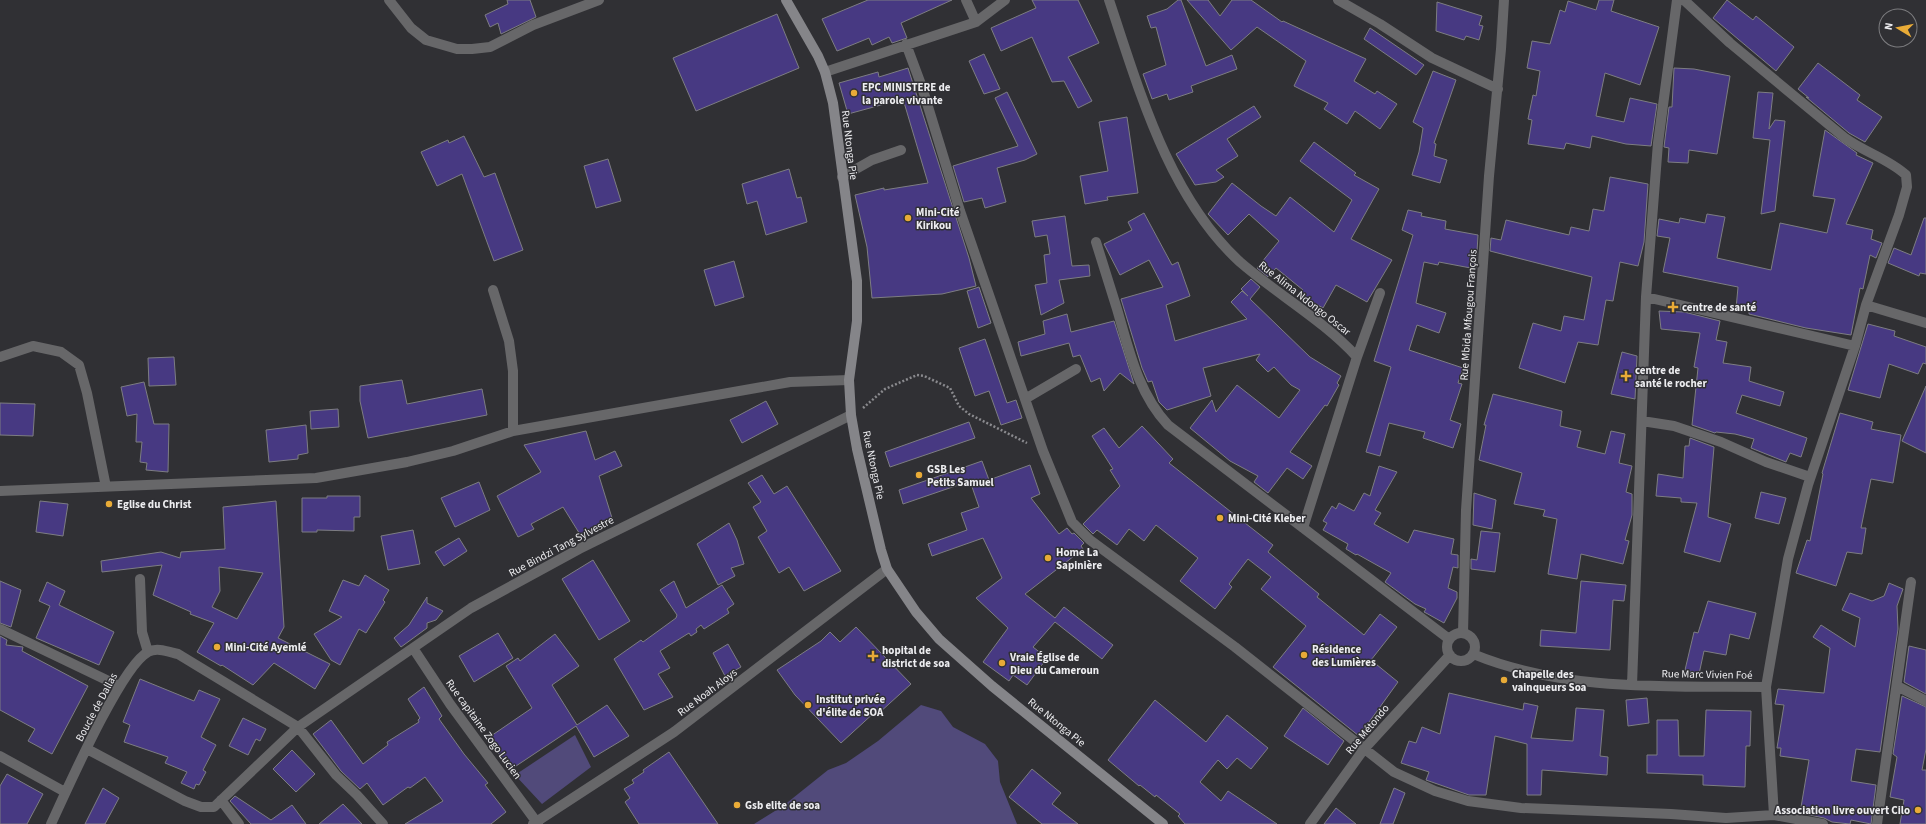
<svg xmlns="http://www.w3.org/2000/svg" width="1926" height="824" font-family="'Source Sans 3',sans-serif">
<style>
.green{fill:#514a7a}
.building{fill:#473982;stroke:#7d7d82;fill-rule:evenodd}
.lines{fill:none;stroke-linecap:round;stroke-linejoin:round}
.path{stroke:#8a8a8e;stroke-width:2.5;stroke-dasharray:2 2;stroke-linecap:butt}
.street{stroke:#676769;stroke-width:10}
.secondary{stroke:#858589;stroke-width:10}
.poi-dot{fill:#e9ab37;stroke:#303034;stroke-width:1.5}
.labels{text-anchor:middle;stroke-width:3;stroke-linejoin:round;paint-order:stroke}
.poi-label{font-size:11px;font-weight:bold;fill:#ededf0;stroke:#303034;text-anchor:start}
.street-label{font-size:11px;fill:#ededf0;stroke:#303034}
</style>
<rect width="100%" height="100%" fill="#303034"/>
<!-- green -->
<path class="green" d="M921 705 941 711 953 727 985 744 998 761 1000 782 1017 824H754L783 806 828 770 846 763 878 741Z
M575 735 591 767 542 804 515 775Z"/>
<!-- building -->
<path class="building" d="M507 0H530L536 17 501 34 498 23 490 27 485 15 508 4Z
M868 0H952L901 23 907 38 892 43 889 37 872 45 869 38 837 51 822 19Z
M1032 0H1078L1099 43 1068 57 1092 101 1078 108 1064 81 1052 82 1032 37 1001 51 991 28 1036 8Z
M1178 0H1181L1206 66 1232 55 1237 69 1191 86 1193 92 1169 100 1167 94 1152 99 1143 74 1166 65 1156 27 1151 28 1147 16 1167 9Z
M1187 0H1208L1220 16 1232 0H1251L1282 22 1283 21 1366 59 1354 81 1375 94 1377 91 1397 104 1380 129 1355 111 1347 124 1324 109 1328 103 1294 86 1306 61 1257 27 1231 50Z
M1599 0H1614L1611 11 1659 27 1640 85 1605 73 1596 116 1624 122 1630 98 1657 104 1651 146 1626 144 1592 136 1590 148 1566 143 1564 149 1528 144 1532 120 1528 119 1533 95 1536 96 1540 71 1527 68 1532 41 1550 44 1560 10 1565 12 1568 1 1596 10Z
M1727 0 1753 20 1756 16 1794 47 1776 71 1713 18Z
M1437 2 1482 16 1479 25 1483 26 1479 40 1466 36 1464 40 1436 31Z
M777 14 799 68 696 111 673 58Z
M1370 28 1424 65 1416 75 1364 39Z
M984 54 1000 89 984 94 969 61Z
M1818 63 1860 95 1857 100 1882 117 1865 142 1849 133 1806 97 1809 98 1798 89Z
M908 68 969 258 976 286 942 294 872 298 867 247 855 195 884 188V190L928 183 903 99 848 114 839 83 878 72 879 77Z
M1674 68 1694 69 1730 76 1717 154 1689 150 1688 163 1668 162 1669 148 1664 147 1669 107H1672Z
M1433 71 1456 80 1434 143 1436 144 1434 156 1447 160 1440 183 1412 175 1419 152 1423 128 1413 122Z
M1007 92 1037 154 1025 160 997 168 1006 202 985 208 982 198 964 202 953 166 1018 146 995 98Z
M1758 92 1773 93 1769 129 1775 120 1785 121 1775 211 1761 214 1770 140 1753 138Z
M1254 106 1261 117 1227 139 1238 156 1216 170 1224 177 1216 182 1195 185 1176 154Z
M1127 117 1138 193 1107 197 1108 200 1085 204 1080 176 1108 171 1099 122Z
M1825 130 1857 153 1856 155 1873 163 1846 224 1873 230 1871 239 1882 243 1876 258 1870 255 1863 289 1860 288 1851 335 1806 328 1749 314V310L1736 309 1738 287 1663 272 1670 238 1657 236 1659 219 1679 223 1680 218 1705 223 1707 214 1725 217 1717 258 1771 270 1780 223 1827 233 1835 199 1813 196Z
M464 136 484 177 495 173 523 250 494 261 462 174 437 186 421 152 448 140 449 143Z
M1314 142 1356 173 1354 175 1379 189 1351 239 1392 260 1367 302 1336 285 1323 308 1299 294 1303 290 1276 268 1268 277 1257 268 1279 241 1249 214 1228 235 1208 214 1232 183 1261 206 1276 216 1290 197 1334 232 1352 200 1300 161Z
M608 159 621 201 596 208 584 166Z
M789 169 797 198 801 197 807 222 766 235 757 201 747 204 742 184Z
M1610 177 1648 184 1644 242 1638 266 1620 262 1613 301 1606 300 1598 345 1578 342 1565 383 1519 368 1533 323 1561 331 1564 316 1584 320 1592 277 1490 251 1491 238 1501 240 1506 220 1569 235 1571 227 1589 231 1593 209 1604 211Z
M1408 210 1422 213 1421 216 1446 221 1445 229 1478 235 1476 269 1439 262 1438 265 1424 262 1416 303 1446 313 1439 333 1417 325 1409 350 1463 368 1458 383 1462 384 1450 420 1461 424 1453 448 1423 438 1425 432 1389 423 1380 456 1366 452 1391 367 1374 361 1413 235 1402 230Z
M1144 213 1172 265 1178 262 1190 296 1166 305 1175 341 1247 319 1231 302 1242 291 1248 296 1241 289 1251 279 1260 287 1250 299 1310 357 1341 376 1337 383 1339 385 1327 406 1325 405 1290 452 1312 466 1303 479 1287 468 1268 493 1254 482 1258 476 1230 461 1190 428 1212 400 1216 412 1237 385 1279 418 1300 390 1291 385 1274 367 1268 372 1256 360 1260 354 1203 368 1211 396 1167 410 1159 402 1152 381 1148 382 1142 368 1121 299 1163 287 1149 260 1120 275 1104 244 1132 230 1128 222Z
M1065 216 1072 266 1089 265 1090 276 1059 280 1064 303 1041 315 1035 285 1047 283 1044 255 1050 254 1047 235 1035 237 1032 221Z
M1924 218H1926V274L1920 273 1919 276 1888 263 1894 248 1911 255Z
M734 261 744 297 715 306 704 270Z
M979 287 991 323 978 328 967 291Z
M1659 311 1684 312 1720 321 1716 340 1727 342 1723 363 1751 367 1749 381 1784 392 1780 406 1742 395 1736 413 1807 438 1801 457 1790 453 1786 462 1751 448 1754 439 1735 434 1716 432 1715 433 1692 425 1698 368 1694 367 1700 333 1661 329Z
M1067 314 1071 332 1114 321 1134 384 1120 373 1104 391 1100 378 1091 382 1080 355 1073 357 1069 343 1021 356 1018 342 1045 334 1043 321Z
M1868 324 1895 331 1894 336 1926 347V364L1923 363 1918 374 1889 364 1880 398 1848 390Z
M985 339 1007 403 1016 400 1022 418 1001 425 989 391 975 396 959 348Z
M1622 352 1637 356 1635 399 1611 394Z
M174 357 176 385 149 386 148 358Z
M402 380 407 404 482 389 487 415 368 438 360 401V386Z
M144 382 154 424H169L168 472 146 470 147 463 140 462 142 442H136L137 414 127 416 121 387Z
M1926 386V453L1902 441Z
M1493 394 1562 411 1560 426 1581 431 1577 447 1605 454 1611 431 1625 434 1619 463 1632 466 1626 492 1632 494V515L1625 540 1629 541 1623 564 1581 554 1577 579 1548 574 1557 519 1543 516 1545 510 1514 504 1522 473 1479 460 1486 425H1484Z
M766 401 778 424 742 443 730 420Z
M0 403 35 404 33 436 0 435Z
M338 409 339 427 311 429 310 411Z
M1840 413 1873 422 1871 429 1901 435 1893 483 1871 479 1861 528H1866L1862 554 1847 552 1836 586 1796 573 1807 540 1810 541 1823 474 1822 473Z
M969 422 975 438 890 467 885 452Z
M306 425 308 453 298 455V459L269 462 266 430Z
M1142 426 1173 459 1169 463 1273 545 1268 552 1319 594 1317 597 1364 635 1380 614 1397 627 1371 660 1398 682 1359 736 1273 667 1306 626 1261 589 1271 577 1248 559 1229 584 1232 587 1215 609 1180 581 1198 558 1156 525 1144 541 1129 529 1117 545 1097 530 1093 534 1083 524 1120 486 1110 470 1113 469 1092 436 1104 428 1119 448Z
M586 431 595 460 615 451 622 466 599 476 612 518 581 536 563 507 531 524 534 529 518 537 497 496 541 472 524 445Z
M1690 438 1714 447 1708 517 1731 524 1720 562 1684 552 1697 503 1681 502V498L1656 496 1658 474 1683 478 1685 446H1689Z
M982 461 989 480 1030 465 1040 494 1031 498 1059 534 1067 528 1072 534 1074 533 1084 543 1081 546 1083 549 1025 594 1055 618 1064 607 1113 645 1102 659 1055 622 1033 647 1047 658 1027 685 1013 675 1009 681 983 662 1008 628 976 598 1002 578 983 538 932 556 928 544 967 530 961 513 979 507 970 481 903 504 899 490Z
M1379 466 1397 472 1375 510 1381 513 1374 524 1408 543 1414 530 1454 539 1451 554 1458 555V568L1453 567 1448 588 1457 592V598L1444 623 1426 613 1424 612 1426 609 1415 604 1385 582 1391 573 1357 554 1356 555 1346 549 1348 544 1323 530 1327 523 1323 521 1332 506 1336 509 1339 503 1354 511 1364 493 1370 496Z
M762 475 774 494 787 486 841 571 804 591 789 567 779 573 758 537 767 531 753 507 761 502 748 483Z
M479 482 490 510 455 527 441 498Z
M1761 492 1786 498 1779 524 1755 518Z
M1474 493 1496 500 1492 529 1473 525Z
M327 496H360V517H354V531L317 530V532H302V498H327Z
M40 501 68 504 63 536 36 532Z
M276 501 284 627 278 638 330 664 315 689 274 663 253 685 222 665 221 666 197 652 214 623 190 614 191 612 153 595 162 565 102 572 101 561 161 552 180 558 181 552 225 549 223 507ZM219 567 263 573 237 619 212 607 220 591Z
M729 523 737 540 744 564 731 568 735 576 718 585 697 544Z
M413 530 420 564 388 570 381 536Z
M1481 531 1500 533 1495 572 1471 569V559L1477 560Z
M459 538 467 551 444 566 435 552Z
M593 560 630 621 599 640 562 579Z
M365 575 389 590 383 600 385 602 366 633 359 629 340 665 331 660 314 634 342 617 329 611 343 580 359 586Z
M0 581 21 590 11 627 0 623Z
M674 581 686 608 722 585 734 604 727 609 729 613 704 629 701 625 696 629 697 632 691 636 689 633 660 651 670 668 658 674 673 697 644 710 614 659 641 640 643 642 676 618 677 615 660 590Z
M1581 581 1626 585 1624 601 1613 600 1610 650 1540 646 1541 630 1576 633Z
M47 582 65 591 59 605 114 632 99 665 36 638 50 606 39 601Z
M1889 583 1903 589 1897 606 1898 629 1880 752 1856 749 1851 781 1876 785 1871 824 1851 820 1850 824 1832 822 1824 818 1800 813 1809 760 1780 756 1781 748H1777L1784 705 1775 704 1778 689 1824 693 1830 648 1813 637 1821 625 1855 647 1860 618 1842 610 1850 593 1872 601 1884 596Z
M427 597V603L443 611 436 620 427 623V628L401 647 394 638 409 625Z
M1708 601 1756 613 1749 639 1730 634 1726 655 1704 651 1699 674 1685 670 1694 632 1698 633Z
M856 627 911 684 879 713 876 711 841 743 795 695 777 670 821 641 830 632 840 642Z
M498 633 513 658 474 682 459 656Z
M555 634 579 666 552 685 577 725 607 705 629 736 594 757 576 726 510 770 488 738 532 708 506 666 518 658 520 661Z
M0 636 7 640 6 645 23 647 22 651 88 686 52 754 28 741 35 729 0 710Z
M728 644 741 667 725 676 713 653Z
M1909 646 1926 650V694L1904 682Z
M140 679 194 701 199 690 220 699 201 737 216 745 203 770 206 772 199 785 196 784 194 789 181 783 187 772 165 763 168 757 124 742 130 725 123 722Z
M424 687 442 716 439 719 464 754 488 783 485 785 506 812 491 824H405L443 801 425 777 410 788 408 787 383 805 367 783 360 789 341 771 313 734 331 720 363 764 388 745 387 742 419 722 418 720 420 718 408 699Z
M1449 693 1523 710 1524 703 1538 706 1531 738 1573 741 1576 708 1604 710 1600 756 1608 757 1607 775 1542 770 1541 795H1527V744L1495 736 1486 795H1469L1426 780 1429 772 1401 763 1409 741 1416 743 1422 727 1440 734Z
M1902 696 1926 707V749L1922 770H1926V824H1900L1904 800 1890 797 1897 757 1893 754Z
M1647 698 1649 723 1628 726 1626 700Z
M1155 700 1206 742 1227 715 1268 748 1251 769 1237 758 1227 769 1218 760 1200 782 1221 801 1228 791 1277 824H1185L1178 816 1180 814 1156 795 1155 797 1140 785 1139 786 1108 760Z
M1303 708 1344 741 1328 765 1284 736Z
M1706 710 1751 711 1750 746H1746L1745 787 1703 785V775L1647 773V755H1657V720H1678L1679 756H1704Z
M243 718 266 729 260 741 256 739 248 755 229 746Z
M292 750 315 774 296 792 273 769Z
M669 752 718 824H639L625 802 630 798 624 789 634 783 632 780 644 772 643 770Z
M1032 769 1061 793 1052 804 1078 824H1042L1009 797Z
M7 774 43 794 27 824H0V786Z
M103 788 119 798 105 824H85Z
M1394 788 1405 793 1393 824H1380Z
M235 796 271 820 292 805 306 824H251L230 801Z
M343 804 362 824H319Z
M1336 808 1356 824H1324Z"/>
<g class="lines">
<!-- path -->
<path class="path" d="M863 408 885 389 917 375 924 376 950 388 959 406 969 414 1027 443"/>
<!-- street -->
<path class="street" d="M389 0 411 28 426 40 457 49H472L490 47 533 25 599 0
M966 0 976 22
M1109 0C1139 89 1168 196 1240 262 1278 295 1323 320 1357 357
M1338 0 1380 24 1432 58 1498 89
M1684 0 1730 43 1845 138C1864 152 1889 159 1906 175L1907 187 1899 215 1866 305 1855 346 1808 485 1788 559 1766 687 1774 815
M906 44 922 87 960 211 1043 451 1072 522 1090 540 1235 647 1394 772 1435 791 1468 801 1521 808 1671 814 1726 818 1774 815 1823 824
M825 72 976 22 1005 0
M842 177 872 160 901 150
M1096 242C1103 265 1110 287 1117 309 1129 350 1138 393 1168 425L1449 639
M493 290 509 341 513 371V431
M1646 297 1855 346
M1866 305 1926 323
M0 357 33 346 61 352 79 365 87 393 106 487
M1025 399 1076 369
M1642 421 1674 426 1721 442 1766 462 1810 477
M0 491 316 478 407 462 453 451 513 431 790 382 849 380
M1303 528 1357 357 1380 293
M140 579 142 632 148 652
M0 629 119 686
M1463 633 1466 510 1489 176 1501 49 1504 0
M1447 647a14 14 0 1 1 28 0a14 14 0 1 1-28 0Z
M413 648 450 704 538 824
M1473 654C1565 692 1669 686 1766 687
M1632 685 1646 297 1658 143 1677 0
M1897 686 1926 701
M87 749 185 801 201 807H214L298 727 471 608 579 549 851 415
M0 756 65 792
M221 800 239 824
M51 824C66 792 121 666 148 652 157 647 169 652 178 654L298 727 336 775 357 795 383 824
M533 824 674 732 887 569
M1310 824 1364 749 1450 655
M1877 824 1911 582"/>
<!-- secondary -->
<path class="secondary" d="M786 0 818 56 825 72 833 103 857 281V321L849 380 851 415 857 449 881 550 887 569 916 612 939 639 992 686 1163 824"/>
</g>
<!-- markers -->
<g class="poi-dot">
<circle cx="854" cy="93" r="4"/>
<circle cx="908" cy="218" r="4"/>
<path d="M1671 301h4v4h4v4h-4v4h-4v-4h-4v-4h4z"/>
<path d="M1624 370h4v4h4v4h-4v4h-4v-4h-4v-4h4z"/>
<circle cx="919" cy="475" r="4"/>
<circle cx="109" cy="504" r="4"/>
<circle cx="1220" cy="518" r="4"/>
<circle cx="1048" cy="558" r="4"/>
<circle cx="217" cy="647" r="4"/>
<circle cx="1304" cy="655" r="4"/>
<path d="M871 650h4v4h4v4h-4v4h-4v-4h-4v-4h4z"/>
<circle cx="1002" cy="663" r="4"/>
<circle cx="1504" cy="680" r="4"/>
<circle cx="808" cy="705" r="4"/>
<circle cx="737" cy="805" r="4"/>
<circle cx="1918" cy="810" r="4"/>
</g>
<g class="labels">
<!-- poi labels -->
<g class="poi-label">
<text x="862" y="91">EPC MINISTERE de<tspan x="862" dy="13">la parole vivante</tspan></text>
<text x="916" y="216">Mini-Cité<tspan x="916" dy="13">Kirikou</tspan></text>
<text x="1682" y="311">centre de santé</text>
<text x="1635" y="374">centre de<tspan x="1635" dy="13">santé le rocher</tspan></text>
<text x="927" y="473">GSB Les<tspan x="927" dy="13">Petits Samuel</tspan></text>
<text x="117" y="508">Eglise du Christ</text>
<text x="1228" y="522">Mini-Cité Kleber</text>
<text x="1056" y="556">Home La<tspan x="1056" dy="13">Sapinière</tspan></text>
<text x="225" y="651">Mini-Cité Ayemlé</text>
<text x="1312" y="653">Résidence<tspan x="1312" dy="13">des Lumières</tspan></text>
<text x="882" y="654">hopital de<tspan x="882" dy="13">district de soa</tspan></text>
<text x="1010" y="661">Vraie Église de<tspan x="1010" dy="13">Dieu du Cameroun</tspan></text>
<text x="1512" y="678">Chapelle des<tspan x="1512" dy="13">vainqueurs Soa</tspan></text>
<text x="816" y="703">Institut privée<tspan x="816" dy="13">d'élite de SOA</tspan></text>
<text x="745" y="809">Gsb elite de soa</text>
<text x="1910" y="814" text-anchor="end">Association livre ouvert Cilo</text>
</g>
<!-- street labels -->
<g class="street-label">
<text transform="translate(850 145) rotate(83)" y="4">Rue Ntonga Pie</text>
<text transform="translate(1305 298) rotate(38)" y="4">Rue Alima Ndongo Oscar</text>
<text transform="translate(1468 315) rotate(-86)" y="4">Rue Mbida Mfougou François</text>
<text transform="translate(874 465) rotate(78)" y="4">Rue Ntonga Pie</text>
<text transform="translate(561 546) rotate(-28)" y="4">Rue Bindzi Tang Sylvestre</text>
<text transform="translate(1707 674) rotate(1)" y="4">Rue Marc Vivien Foé</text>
<text transform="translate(707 692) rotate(-37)" y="4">Rue Noah Aloys</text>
<text transform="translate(96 707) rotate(-62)" y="4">Boucle de Dallas</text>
<text transform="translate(1057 722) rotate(39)" y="4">Rue Ntonga Pie</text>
<text transform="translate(484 729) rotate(54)" y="4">Rue capitaine Zogo Lucien</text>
<text transform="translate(1367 729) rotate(-50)" y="4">Rue Métondo</text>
</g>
</g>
<!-- north arrow -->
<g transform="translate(1898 28) rotate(280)"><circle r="19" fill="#303034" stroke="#7c7c7f"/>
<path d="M0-3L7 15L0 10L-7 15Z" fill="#e9ab37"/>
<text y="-6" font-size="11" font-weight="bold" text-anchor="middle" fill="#ededf0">N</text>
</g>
</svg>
